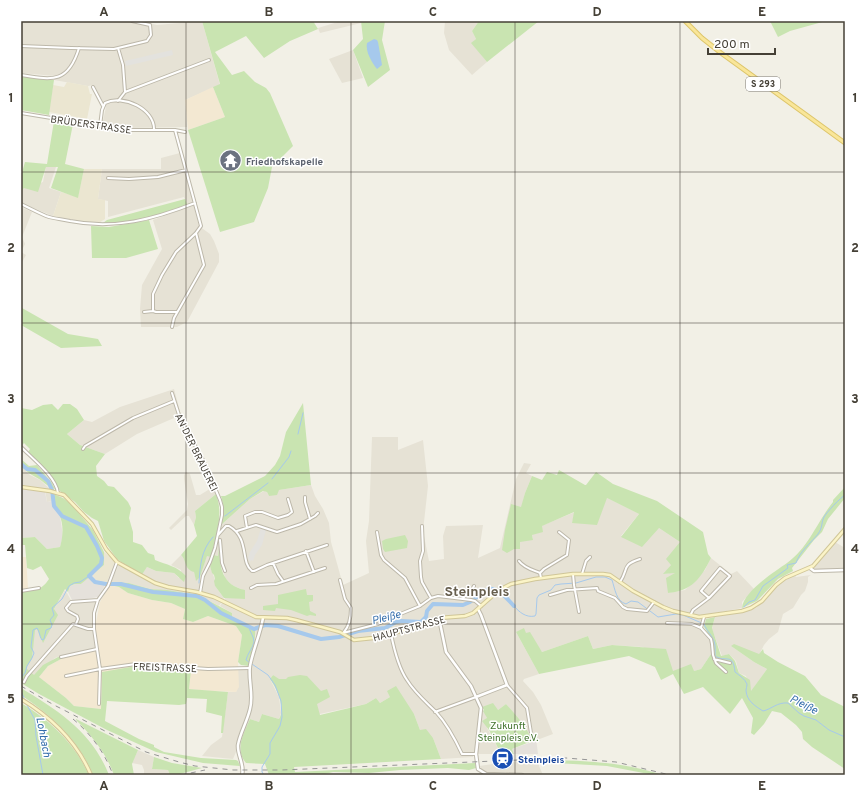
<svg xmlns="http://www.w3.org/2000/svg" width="866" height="796" font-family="Overpass,sans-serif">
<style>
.residential{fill:#e6e2d5}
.commercial{fill:#f3e8d2}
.industrial{fill:#e5e1db}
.education{fill:#ebe6d1}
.green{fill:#c9e4b1}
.parking{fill:#e3e2de}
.water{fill:#a6c9ec}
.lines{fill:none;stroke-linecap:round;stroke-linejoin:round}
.stream{stroke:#a6c9ec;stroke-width:1}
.river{stroke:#a6c9ec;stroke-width:4}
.minor-casing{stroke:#bdb8aa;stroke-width:4}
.tertiary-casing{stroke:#bdb8aa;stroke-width:4.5}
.secondary-casing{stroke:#d0c698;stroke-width:4.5}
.primary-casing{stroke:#ddc56a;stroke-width:5}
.minor{stroke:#fff;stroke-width:2}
.tertiary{stroke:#fff;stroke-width:2.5}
.secondary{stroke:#fbf4c7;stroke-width:2.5}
.primary{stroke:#f9e699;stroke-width:3}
.rail{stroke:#959595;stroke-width:1;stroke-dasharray:5 5;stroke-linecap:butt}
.grid{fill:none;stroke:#454036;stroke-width:1;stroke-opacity:0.55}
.labels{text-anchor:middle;stroke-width:3;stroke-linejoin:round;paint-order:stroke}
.shield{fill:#fff;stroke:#7d7972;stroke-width:1}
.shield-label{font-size:9px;font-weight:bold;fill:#454036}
.street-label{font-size:10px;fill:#454036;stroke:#fff}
.worship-label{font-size:10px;font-weight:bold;fill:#5b616d;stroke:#fff;text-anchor:start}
.park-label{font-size:10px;fill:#41732c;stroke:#fff}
.transit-label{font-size:10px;font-weight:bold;fill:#164399;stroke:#fff;text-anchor:start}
.water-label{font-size:11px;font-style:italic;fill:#356eab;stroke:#fff}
.district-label{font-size:14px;font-weight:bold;fill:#675f4e;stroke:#fff}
.neatline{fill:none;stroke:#454036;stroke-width:1.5}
.grid-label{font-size:13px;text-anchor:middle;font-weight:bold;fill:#454036}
</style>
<rect width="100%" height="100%" fill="#f2f0e6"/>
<!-- residential -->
<path class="residential" d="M21 21H139L157 25 202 21 220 85 185 100 187 127 123 128 102 125 106 107 94 85 88 86 54 80 55 76 21 73Z
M341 21H361V23L320 33 318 28Z
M445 21H479L472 31 476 39 472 43 487 62 472 75 449 50 444 33Z
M353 50 363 78 342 83 329 59Z
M180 153 199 226 210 234 214 241 219 254V262L187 322 177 327H141L140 309 142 285 162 249 153 220 188 207 184 197 108 217V201L98 199 102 169H161V158Z
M46 166 56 167 49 188 61 192 53 216 21 203V192L24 188 43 182Z
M21 207 32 212 22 237 25 244 21 252 26 255 21 264Z
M174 389 181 415 137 434 105 454 80 445 67 434 84 420 92 422 120 407Z
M372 437H398V450L423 440 428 486 423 531 429 561 444 559 443 536 446 526 483 525 478 558 500 548 516 479 524 463 531 464 526 473 532 476 525 493 520 514 533 540 532 535 541 526 575 512 572 523 607 498 639 514 621 536 659 528 680 542 671 565 664 574 676 572 668 593 685 590 705 570 711 558 731 574 737 571 754 589 742 602V608L706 615V619L703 627 709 635 713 643 715 654H711L701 669 694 671 673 672 643 647 612 645 593 649 588 636 542 652 535 643 526 633 516 632 539 674 524 679 523 681 533 692 541 705 553 734 537 740 536 738 531 739 521 723 506 704 498 710 482 707 487 718V728L501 754H479L473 755V757L441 759 433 738 420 730 414 714 390 697 380 703 376 698 366 704 292 720 273 675 270 679 279 697 281 713 279 719 262 714 259 722 250 719 233 759 202 756 211 745 222 737 228 692H236L238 687V670H248L252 652 256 641 255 630 232 617V613L220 606 226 597 245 599V591L232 585 225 578 220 558 219 550 218 556 214 555 221 525 250 499 264 491 267 492 269 496 279 490 311 485 315 496 323 509 329 523 331 542 343 585 369 573 366 541 369 521Z
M21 466 30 475 40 480 49 488 52 501 47 502 45 489 21 485Z
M186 472 190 474 196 495H200L213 487 216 494 195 511 196 517 194 525 189 516H186L171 530 169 528 187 510 188 504 184 479V475Z
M835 542 845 548V569H814L815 566Z
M181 555 194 572 196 580 200 577 207 555 213 557 210 566 215 580V586L224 598 219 606 198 595 189 593 150 589 129 583 111 582 119 564 123 567 141 575 147 567 156 571 174 573 179 578 181 570 171 565Z
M795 575 796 577 811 575 808 577V582L805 591 801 595 793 608 783 614 778 632 769 639 764 645 759 655 731 646 754 662 767 669 751 692 746 676 739 673 736 661 729 654 722 656 712 629 715 617 750 610 756 608 766 599 778 584 788 577Z
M65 590 67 593 72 602 98 600 94 613V629L97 648 60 656 55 658 34 676 26 668 32 659 33 649V633L35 629H37L43 642 54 609Z
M138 750 154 757 152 769 168 770 170 775H144V770L142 765 132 763Z
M539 760V766L543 775H507L506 772H487L483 771 479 766 507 762Z"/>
<!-- commercial -->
<path class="commercial" d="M213 87 225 117 188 130 185 100Z
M21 557H26L28 588 21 589Z
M110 585 119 587 128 593 152 600 171 603 185 609 183 619 193 622 208 616 236 626 242 635 238 662 239 687 236 692 210 691 189 689 190 670 102 672 101 709 74 706 66 698 39 677 48 666 63 658 99 650 95 627 100 602Z"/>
<!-- industrial -->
<path class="industrial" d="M21 489 45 492 47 502 52 501 53 506 60 516 63 536 60 547 47 549 35 537 21 538Z
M92 574 96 580 107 582 98 597 81 600H72L68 592 70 586 75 584H81Z
M536 738 538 754H514L512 749 532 742 531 739Z"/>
<!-- education -->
<path class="education" d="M67 82 88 86 90 94H92L87 119 49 112 53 85 64 87Z
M84 169H102L98 199 105 200V219L97 224 53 216 61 192 78 197Z
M104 552 115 561 107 582 96 580 92 574 104 565Z"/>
<!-- green -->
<path class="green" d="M202 21H313L318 29 290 41 264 58 246 36 215 52 232 75 244 71 255 82 266 88 270 93 293 146 272 167 268 188 254 222 220 232 188 130 225 117 213 87 220 84Z
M361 21H385L382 40 390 70 368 87 353 50 363 39Z
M479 21H539L487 62 471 43 476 39 472 31Z
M770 21H826L790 31 778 37Z
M21 76 54 80 49 115 21 110Z
M54 121 73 124 65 164 84 169 78 198 51 188 58 167H46L38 192 24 188 21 192V176L25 162 47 164Z
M185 199 187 204C163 214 128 226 103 223L107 220Z
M149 220 158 249 126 258H92L91 226 109 227Z
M21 304 22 308 68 334 98 339 102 346 61 348 21 325Z
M303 403 311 485 279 490 277 495 269 496 267 492 263 491 250 499 221 525C223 515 224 506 221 496H225L265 476 275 465 280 456 286 432Z
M52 404 58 410 63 404H70L77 409 84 420 67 434 80 445 105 454 96 466 97 476 104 481 108 486 114 487 128 502 131 508 129 518 133 532V542L142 545 148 553 154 555 155 560C167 565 177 566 186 576L184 582 174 573 156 571 147 567 141 576 117 559 104 541 98 521 92 518 84 512 75 502 60 491 53 480 28 452 30 449 24 443 21 447V408L32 410 43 405Z
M21 459 29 466 37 465 52 483 55 489C48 487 45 483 39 479 30 474 28 473 21 466Z
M559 470 585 485H586L596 472 613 484 657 501 703 532 708 554 711 558C701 578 692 591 668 593L666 578 675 573 663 574 671 565 666 559 680 542 659 528 642 547 621 537 639 514 607 498 597 525 572 523 574 512 542 526 543 532 532 535 533 540 520 542V549H514L507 553 502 550 505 530 511 504 521 507 525 493 532 476 542 480 547 472 557 475Z
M845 487V498L828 519 822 532 814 540 792 568 793 571 778 579 757 601 742 608C743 592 774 572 787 563 809 547 817 522 833 502V500Z
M51 493 63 498 71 504 93 530 104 552V565L81 584H75L70 586 68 592 65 589 54 609 58 615 43 643 37 629 35 630 32 659 26 668 34 675 43 665 60 656 63 658 48 666 39 677 66 698 74 706 101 709 102 672 136 666 191 670 189 689 228 692 223 733H221L222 716 206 712 207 699 187 698 186 704 179 705 107 701 105 721 139 739 154 745V747L164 752 201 758 236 760 238 761 240 766 203 763 156 752 107 730 39 694 21 683V592C35 590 41 591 49 579L41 566 33 570 27 568 25 545H21V538L35 537 47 549 60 547C63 537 64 524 59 514 54 504 53 505 51 493Z
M216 494C224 515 216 536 211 557L207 556 200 577 196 581 194 572C184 569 187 561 181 555L197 536 194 525 196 517 195 511Z
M405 535 408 541 407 548 385 552 383 549 382 541 386 539Z
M219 548C220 568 222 585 245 590V599L224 598 215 586 214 581 215 579 214 575 212 573 210 566 214 555 218 556Z
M111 582 129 583 150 589 167 590 198 595 232 613V617L255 630C256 643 251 654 249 666L241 665 238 662 242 635 236 626 208 616 193 622 183 619 185 609 171 603 152 600 128 593 119 587 110 585Z
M306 589 307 595H313V601L309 602 310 611 316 614V616L310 615 307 616 291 610 276 608 275 611 263 610V606L278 604V595Z
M715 617 712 628 721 656 729 654 735 661 739 673 750 680 751 691 767 669 754 662 731 646 734 644 759 654 763 649 764 653 778 662 805 676 821 695 845 707V769L812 747 803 739 802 732 796 725 781 713 772 711 764 724 754 735 751 733 753 718 742 698 730 714 703 687 684 694 673 674 661 680 655 667 629 656 539 674 516 632 524 628 526 633 530 632 542 652 588 636 593 649 612 645 666 649 673 671 691 664 694 671 701 669 711 654H715C713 643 710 636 704 627L706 619Z
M273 675 279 679H286L288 677 300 675 307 676 321 691 327 689 330 697 317 704 320 715 366 704 376 698 380 703 390 697 387 691 396 686 414 714 420 730 426 729 433 738 441 759 294 767 295 772 475 763 476 768 469 770 448 768 400 770 369 773 333 772 321 775H269L265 764 246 763C234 750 244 733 250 719L259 722 262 714 279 719C286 708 277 689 270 679Z
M21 688C59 711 92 732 109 775H93C79 740 51 715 21 695Z
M21 703C50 720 75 744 89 775H21Z
M493 703 498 710 506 704C516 715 528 728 532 741L512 749 514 754H501L489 730 482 721 487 718 483 711 484 710 482 707Z
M76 719 138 750 132 764 134 775H114C106 753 92 736 76 720Z
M154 757 172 763 202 768 176 775H170L168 770 152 769Z
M539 760C581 760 623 762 663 775H654L607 766 539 762Z"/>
<!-- parking -->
<path class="parking" d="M172 50 173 55 126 66 125 61Z
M261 528 266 530 262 545 255 555 253 561 251 560 250 562 248 558 250 552 257 541Z"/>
<!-- water -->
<path class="water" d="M374 39 377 40 378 42 382 65 377 69C372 63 365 51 367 43Z"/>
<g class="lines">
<!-- stream -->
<path class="stream" d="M298 434 303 413
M272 479 289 457 291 451
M225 516 268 483
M199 583C200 566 201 550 213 537
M514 606C519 612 526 618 535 616L536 614 537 598 539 595 551 590 555 585 561 584 576 583 596 577H605L612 580C615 589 616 601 626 604L631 601 638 602 658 617 676 614 683 615 704 624C707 631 710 633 713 639 716 644 715 650 715 656 726 663 733 652 735 672 739 675 745 679 747 684 747 687 746 688 746 691 747 701 755 706 763 711 772 709 777 702 788 703L799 713 804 716 816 720 829 730 845 737
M744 607 749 602 755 600 763 586 788 568 787 565 796 563C800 551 810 544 818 534 823 527 821 523 824 517 826 513 841 497 845 495
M249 627C250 633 254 636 254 642 253 648 247 654 246 660L268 675 275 685 281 701 282 717 280 726 270 743V754L262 767V772L264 775
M21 678 25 673 27 666 32 658 34 653 31 647 33 630 37 628C40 632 39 636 42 640L44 639 46 630 51 628 52 625 50 620 54 615 52 608 62 599 69 586 74 583 80 582 89 576
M21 691 24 698
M27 705 35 720 36 736 43 775"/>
<!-- river -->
<path class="river" d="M21 464 27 469 35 470 48 481 52 490 54 506 62 516 86 527 97 546 102 558 101 564 89 576 95 582 106 584H121L153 592 197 596 205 600 221 613 254 629 265 625 278 626 321 639 339 637 358 631 385 628 396 622 401 621 421 622 426 617 427 611 433 604 463 605 470 602 488 589C499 587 507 599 514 606"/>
<defs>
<path id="minor" d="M21 46 71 48 114 49 147 41 151 35 150 25 132 21
M118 48 123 65 125 92 118 101
M21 75C52 80 68 84 79 48
M93 87 103 106
M125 92 209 60
M21 113 124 130H175L185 132
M100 126 102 110 105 103C123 94 155 109 154 130
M108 178 129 179 158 177 186 170
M21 204C29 208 37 212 46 216 54 219 62 219 70 221 115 230 154 219 195 203
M153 311V294L162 275 176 252 196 233 201 226 175 130
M144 312 153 311 156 312H177
M172 327 174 318 204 265 196 233
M172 393 180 418 203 460 220 500 222 507V515L215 548 210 562 203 576 200 593
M21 447C33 459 56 477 58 493
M83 449 85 446 133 418 174 401
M305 497V502L310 519
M422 526 423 551 420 561 421 577 422 582 431 598
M247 528 245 516 255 512H262L278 518 288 515 292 512 288 499
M237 531 256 525 277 532 301 524 315 516 318 513
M377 532 381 555 384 560 405 578 420 606
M218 535 226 526H229C250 538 240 562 252 571H254L267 565 327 545
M220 540 222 563 225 571
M306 551 314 572
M519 561C524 568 533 570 540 573
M117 562 108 586 98 600 94 613V629L100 669 136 664 208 669 250 668
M273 563 278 574 283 581
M573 574 574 585 579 612
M582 574 586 561 590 557
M541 578 540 573 544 569 567 555 569 540 559 532
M340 580 345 599 351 608C351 617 350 625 344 632
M620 582C629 569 621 565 640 559
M251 588 257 585 276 584 325 568
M21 591 39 588
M550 595 567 590 597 588 598 591 615 598 623 607 627 609 647 611 654 602
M462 599 472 590 474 586
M691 614 693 610 709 598 730 576 720 568 701 591 709 598
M704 617 701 628 711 639 712 644 713 655 716 663 726 672
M667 623 692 624 701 628
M76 624 78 619 77 616 68 611 66 608 71 602 98 600
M343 633 378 624 388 619 420 606 431 598 438 596 471 600 475 601 481 606
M391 634C394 649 398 667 407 680 415 693 426 702 436 712 447 724 455 739 462 754H476
M61 657 97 649
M714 659 730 663
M66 676 100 669 99 704
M24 682 27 676 73 624 88 629H94
M507 685 527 708 532 739
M435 712 476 697"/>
<path id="tertiary" d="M810 568 814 571 845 570
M439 618 446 652 471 686 481 708 476 754 478 769 486 774 522 775
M476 697 507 685 481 615 478 609
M242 775C245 765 237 755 238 745 240 733 247 722 250 709 254 695 248 680 250 666 253 650 260 635 263 618"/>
<path id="secondary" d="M21 487 50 491 64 495 92 524 106 549 117 562 155 583 168 587 197 592 214 597 256 617 287 618 296 620 340 632 354 640 373 638 417 627 439 618 465 616 473 613 499 590 511 584 535 579 573 574H603L610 575 633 591 663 607 673 611 699 617 742 611 751 608 762 601 776 585 785 578 813 566 845 529
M21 699C51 717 77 742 91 775"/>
<path id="primary" d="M685 21 702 38 721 53 845 143"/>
</defs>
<!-- minor casing -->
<use href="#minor" class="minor-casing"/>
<!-- tertiary casing -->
<use href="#tertiary" class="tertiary-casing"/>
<!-- secondary casing -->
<use href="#secondary" class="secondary-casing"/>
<!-- primary casing -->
<use href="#primary" class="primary-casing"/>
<!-- minor -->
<use href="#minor" class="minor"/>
<!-- tertiary -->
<use href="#tertiary" class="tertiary"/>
<!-- secondary -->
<use href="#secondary" class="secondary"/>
<!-- primary -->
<use href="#primary" class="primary"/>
<!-- rail -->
<path class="rail" d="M21 686 54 705 146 752 179 762 195 766 233 770H282L566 758 616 762 670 775
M73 719C91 734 105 753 113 775
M181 775 205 770"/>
</g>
<!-- grid -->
<path class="grid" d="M186 21V775M351 21V775M515 21V775M680 21V775M21 172H845M21 323H845M21 473H845M21 624H845"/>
<!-- icons -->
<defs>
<symbol id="temple-disc" viewBox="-11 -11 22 22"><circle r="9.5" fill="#6b7280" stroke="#fff"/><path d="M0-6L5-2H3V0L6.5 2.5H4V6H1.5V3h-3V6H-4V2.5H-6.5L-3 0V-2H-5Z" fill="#fff"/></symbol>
<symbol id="station-disc" viewBox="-11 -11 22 22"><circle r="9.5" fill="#1a4fb4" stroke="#fff"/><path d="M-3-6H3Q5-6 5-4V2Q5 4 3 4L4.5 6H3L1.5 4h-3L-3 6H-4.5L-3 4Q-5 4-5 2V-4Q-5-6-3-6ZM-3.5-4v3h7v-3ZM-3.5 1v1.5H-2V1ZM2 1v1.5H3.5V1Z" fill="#fff"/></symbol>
</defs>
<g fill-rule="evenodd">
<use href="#temple-disc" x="218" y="148" width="25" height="25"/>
<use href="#station-disc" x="490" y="746" width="25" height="25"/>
</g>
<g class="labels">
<!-- shield labels -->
<rect class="shield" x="746" y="77" width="34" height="14" rx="3"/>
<g class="shield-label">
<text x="763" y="87">S 293</text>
</g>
<!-- street labels -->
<g class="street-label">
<text transform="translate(91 124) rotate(8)" y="4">BRÜDERSTRASSE</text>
<text transform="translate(197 452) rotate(64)" y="4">AN DER BRAUEREI</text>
<text transform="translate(409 628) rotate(-15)" y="4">HAUPTSTRASSE</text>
<text transform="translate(165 667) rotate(2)" y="4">FREISTRASSE</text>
</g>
<!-- worship labels -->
<g class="worship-label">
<text x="246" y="165">Friedhofskapelle</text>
</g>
<!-- park labels -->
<g class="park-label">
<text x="508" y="729">Zukunft<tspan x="508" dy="12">Steinpleis e.V.</tspan></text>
</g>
<!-- transit labels -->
<g class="transit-label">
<text x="518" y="763">Steinpleis</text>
</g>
<!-- water labels -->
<g class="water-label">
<text transform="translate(386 617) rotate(-14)" y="4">Pleiße</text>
<text transform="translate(804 704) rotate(27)" y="4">Pleiße</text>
<text transform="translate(44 737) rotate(79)" y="4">Lohbach</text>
</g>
<!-- district labels -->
<g class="district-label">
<text x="477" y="596">Steinpleis</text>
</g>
</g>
<!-- border -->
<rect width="866" height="796" fill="none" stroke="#ffffff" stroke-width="44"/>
<!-- scale -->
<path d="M708 48v6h67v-6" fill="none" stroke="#454036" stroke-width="2"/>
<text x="714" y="48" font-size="12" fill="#454036" stroke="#ffffff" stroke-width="3" paint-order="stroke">200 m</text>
<rect x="22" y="22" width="822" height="752" class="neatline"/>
<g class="grid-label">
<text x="104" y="16">A</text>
<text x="269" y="16">B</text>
<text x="433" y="16">C</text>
<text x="597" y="16">D</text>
<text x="762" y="16">E</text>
<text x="11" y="102">1</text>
<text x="855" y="102">1</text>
<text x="11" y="252">2</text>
<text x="855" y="252">2</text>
<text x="11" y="403">3</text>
<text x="855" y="403">3</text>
<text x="11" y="553">4</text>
<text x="855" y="553">4</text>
<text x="11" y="703">5</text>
<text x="855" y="703">5</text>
<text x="104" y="790">A</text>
<text x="269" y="790">B</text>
<text x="433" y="790">C</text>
<text x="597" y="790">D</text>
<text x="762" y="790">E</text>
</g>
</svg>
